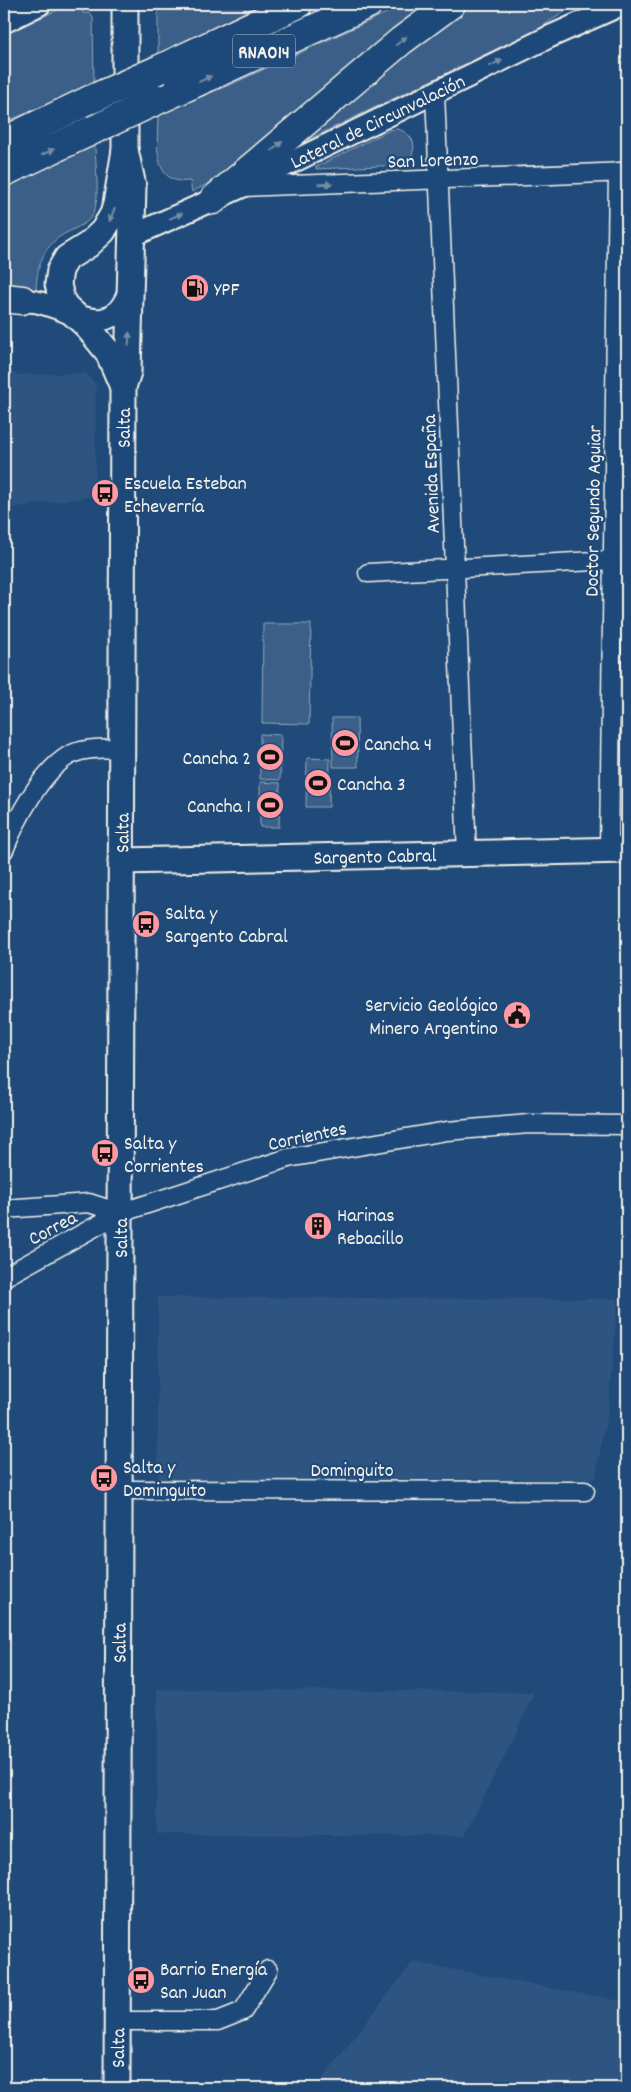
<svg xmlns="http://www.w3.org/2000/svg" width="631" height="2092" font-family="Dekko,sans-serif">
<style>
.built{fill:#2d5581}
.green{fill:#3a5f88;stroke:#97a8b8}
.lines{fill:none;stroke-linecap:round;stroke-linejoin:round}
.minor-casing{stroke:#f4f1e8;stroke-width:21}
.tertiary-casing{stroke:#f4f1e8;stroke-width:25}
.secondary-casing{stroke:#f4f1e8;stroke-width:29}
.motorway-casing{stroke:#f4f1e8;stroke-width:31}
.minor{stroke:#1f4a7a;stroke-width:18}
.tertiary{stroke:#1f4a7a;stroke-width:21}
.secondary{stroke:#1f4a7a;stroke-width:25}
.motorway{stroke:#1f4a7a;stroke-width:28}
.motorway-bridge-casing{stroke:#f4f1e8;stroke-width:31;stroke-linecap:butt}
.motorway-bridge{stroke:#1f4a7a;stroke-width:28}
.oneway{fill:#748da6}
.labels{text-anchor:middle;stroke-width:4.5;stroke-linejoin:round;paint-order:stroke}
.shield{fill:#1f4a7a;stroke:#b4bfc7;stroke-width:1}
.shield-label{font-size:19px;font-weight:bold;fill:#f4f1e8}
.street-label{font-size:20px;fill:#f4f1e8;stroke:#1f4a7a}
.poi-label{font-size:20px;fill:#f4f1e8;stroke:#1f4a7a;text-anchor:start}
</style>
<rect width="100%" height="100%" fill="#1f4a7a"/>
<filter id="ink" filterUnits="userSpaceOnUse"><feTurbulence type="fractalNoise" baseFrequency=".02" numOctaves="2"/><feDisplacementMap in="SourceGraphic" scale="10" xChannelSelector="R" yChannelSelector="G"/><feConvolveMatrix kernelMatrix="1 2 1 2 8 2 1 2 1" color-interpolation-filters="sRGB"/></filter>
<g filter="url(#ink)">
<!-- built -->
<path class="built" d="M4 363 17 375 86 373 96 385 95 496 4 509Z
M158 1297 618 1299 608 1410 595 1479H158Z
M157 1689 400 1691 534 1692 516 1733 464 1836H459L157 1834Z
M413 1962 627 2002V2088H315Z"/>
<!-- green -->
<path class="green" d="M70 4H80L83 13H90L93 18 94 83C65 99 34 109 4 123V35Z
M158 4H261L159 55 158 54Z
M406 4H437L226 174 192 192 190 181C150 186 158 140 158 115L161 113 232 84Z
M472 4H577L538 29 297 145 326 113Z
M627 27V87H623V29Z
M398 129C419 136 419 157 399 165L316 169V167L390 130Z
M93 144H95C95 163 101 198 93 214 88 224 77 227 68 232 44 243 37 265 36 290L23 286 4 284V188Z
M263 624H311L309 724 262 723Z
M332 718H357L358 767H333Z
M260 734 281 735 280 780 260 779Z
M307 758 330 759 329 807H306Z
M260 782 280 783 279 827H260Z"/>
<g class="lines">
<defs>
<path id="minor" d="M435 93 467 854
M243 187 627 172
M368 573 613 560
M4 850C16 820 40 773 68 756 83 747 106 749 122 748
M609 850 618 172
M4 1209 89 1203 120 1213
M4 1277 120 1213 288 1158 447 1131 529 1124 627 1125
M119 1490 585 1491
M117 2021H218L243 2011 268 1970"/>
<g id="tertiary">
<path d="M4 22 40 4"/>
<path id="s1" d="M132 236 241 187 549 37 623 4"/>
<path d="M6 302C17 301 27 300 37 302 75 310 111 344 130 289"/>
</g>
<g id="secondary">
<path d="M123 387 108 352 86 325 65 306 61 298 58 284 60 270 67 258 88 245 103 231 113 214 116 204 125 150V4"/>
<path id="s2" d="M121 861 627 850"/>
<path id="s3" d="M117 2088 123 387 128 372 133 186 125 150"/>
</g>
<path id="motorway" d="M160 69 298 4
M160 99 368 4
M4 141 92 99
M4 172 93 130
M213 200 401 41 451 4
M4 298 22 300"/>
</defs>
<!-- minor casing -->
<use href="#minor" class="minor-casing"/>
<!-- tertiary casing -->
<use href="#tertiary" class="tertiary-casing"/>
<!-- secondary casing -->
<use href="#secondary" class="secondary-casing"/>
<!-- motorway casing -->
<use href="#motorway" class="motorway-casing"/>
<!-- minor -->
<use href="#minor" class="minor"/>
<!-- tertiary -->
<use href="#tertiary" class="tertiary"/>
<!-- secondary -->
<use href="#secondary" class="secondary"/>
<!-- motorway -->
<use href="#motorway" class="motorway"/>
<defs>
<path id="motorway-bridge" d="M92 99 160 69
M93 130 160 99"/>
</defs>
<!-- motorway-bridge casing -->
<use href="#motorway-bridge" class="motorway-bridge-casing"/>
<!-- motorway-bridge -->
<use href="#motorway-bridge" class="motorway-bridge"/>
</g>
<!-- one-way arrows -->
<defs><path id="oneway-solid" d="M-6-.8H1V-3.2L6.5 0L1 3.2V.8H-6Z" transform="scale(1.25)"/></defs>
<g class="oneway">
<use href="#oneway-solid" transform="translate(401 41) rotate(-39)"/>
<use href="#oneway-solid" transform="translate(496 63) rotate(-26)"/>
<use href="#oneway-solid" transform="translate(205 79) rotate(-25)"/>
<use href="#oneway-solid" transform="translate(277 146) rotate(-41)"/>
<use href="#oneway-solid" transform="translate(48 152) rotate(-25)"/>
<use href="#oneway-solid" transform="translate(325 184) rotate(-2)"/>
<use href="#oneway-solid" transform="translate(112 215) rotate(112)"/>
<use href="#oneway-solid" transform="translate(176 216) rotate(-23)"/>
<use href="#oneway-solid" transform="translate(129 339) rotate(-88)"/>
</g>
</g>
<!-- icons -->
<defs>
<symbol id="fuel-disc" viewBox="-11 -11 22 22"><circle r="9.5" fill="#ff9aa2" stroke="#1f4a7a"/><path d="M-5.5-6h7V0h2V4h1.3V-2.5L3-4.5l.8-.8L6-3V5H2.5V1h-1V6h-7ZM-4.2-4.7v3.2H.2V-4.7Z" fill="#111"/></symbol>
<symbol id="bus-disc" viewBox="-11 -11 22 22"><circle r="9.5" fill="#ff9aa2" stroke="#1f4a7a"/><path d="M-5-6H5V4H4V6H2V4H-2V6H-4V4H-5ZM-3.5-4V0h7V-4ZM-3.5 1.2v1.5H-2V1.2ZM2 1.2v1.5H3.5V1.2Z" fill="#111"/></symbol>
<symbol id="stadium-disc" viewBox="-11 -11 22 22"><circle r="9.5" fill="#ff9aa2" stroke="#1f4a7a"/><path d="M0-5a6.5 5 0 1 0 0 10a6.5 5 0 1 0 0-10ZM-3.5-1.8h7v3.6h-7Z" fill="#111"/></symbol>
<symbol id="civic-disc" viewBox="-11 -11 22 22"><circle r="9.5" fill="#ff9aa2" stroke="#1f4a7a"/><path d="M-.6-6.5H3V-4.5H.6V-3L4-1V1h2V6H-6V1h2V-1L-.6-3ZM-1.2 2.5V6h2.4V2.5Z" fill="#111"/></symbol>
<symbol id="building-disc" viewBox="-11 -11 22 22"><circle r="9.5" fill="#ff9aa2" stroke="#1f4a7a"/><path d="M-4-6H4V6H1V3H-1V6H-4ZM-2.5-4.3h1.7v1.8h-1.7ZM.8-4.3h1.7v1.8H.8ZM-2.5-1h1.7V.8h-1.7ZM.8-1h1.7V.8H.8Z" fill="#111"/></symbol>
</defs>
<g fill-rule="evenodd">
<use href="#fuel-disc" x="179" y="272" width="32" height="32"/>
<use href="#bus-disc" x="89" y="477" width="32" height="32"/>
<use href="#stadium-disc" x="329" y="727" width="32" height="32"/>
<use href="#stadium-disc" x="254" y="741" width="32" height="32"/>
<use href="#stadium-disc" x="302" y="767" width="32" height="32"/>
<use href="#stadium-disc" x="254" y="789" width="32" height="32"/>
<use href="#bus-disc" x="130" y="908" width="32" height="32"/>
<use href="#civic-disc" x="501" y="999" width="32" height="32"/>
<use href="#bus-disc" x="89" y="1137" width="32" height="32"/>
<use href="#building-disc" x="302" y="1210" width="32" height="32"/>
<use href="#bus-disc" x="88" y="1462" width="32" height="32"/>
<use href="#bus-disc" x="125" y="1964" width="32" height="32"/>
</g>
<g class="labels">
<!-- shield labels -->
<rect class="shield" x="233" y="34.5" width="62" height="33" rx="4"/>
<g class="shield-label">
<text x="264" y="58">RNA014</text>
</g>
<!-- street labels -->
<g class="street-label">
<text dy="7" stroke="none"><textPath href="#s1" startOffset="271">Lateral de Circunvalación</textPath></text>
<text transform="translate(433 159) rotate(-2)" y="7">San Lorenzo</text>
<text dy="7" stroke="none"><textPath href="#s3" startOffset="1660">Salta</textPath></text>
<text transform="translate(430 474) rotate(-92)" y="7">Avenida España</text>
<text transform="translate(592 511) rotate(-89)" y="7">Doctor Segundo Aguiar</text>
<text dy="7" stroke="none"><textPath href="#s3" startOffset="1255">Salta</textPath></text>
<text dy="7" stroke="none"><textPath href="#s2" startOffset="254">Sargento Cabral</textPath></text>
<text transform="translate(307 1135) rotate(-12)" y="7">Corrientes</text>
<text transform="translate(52 1227) rotate(-28)" y="7">Correa</text>
<text dy="7" stroke="none"><textPath href="#s3" startOffset="850">Salta</textPath></text>
<text x="352" y="1476">Dominguito</text>
<text dy="7" stroke="none"><textPath href="#s3" startOffset="445">Salta</textPath></text>
<text dy="7" stroke="none"><textPath href="#s3" startOffset="40">Salta</textPath></text>
</g>
<!-- poi labels -->
<g class="poi-label">
<text x="214" y="295">YPF</text>
<text x="124" y="489">Escuela Esteban<tspan x="124" dy="23">Echeverría</tspan></text>
<text x="364" y="750">Cancha 4</text>
<text x="251" y="764" text-anchor="end">Cancha 2</text>
<text x="337" y="790">Cancha 3</text>
<text x="251" y="812" text-anchor="end">Cancha 1</text>
<text x="165" y="919">Salta y<tspan x="165" dy="23">Sargento Cabral</tspan></text>
<text x="498" y="1011" text-anchor="end">Servicio Geológico<tspan x="498" dy="23">Minero Argentino</tspan></text>
<text x="124" y="1149">Salta y<tspan x="124" dy="23">Corrientes</tspan></text>
<text x="337" y="1221">Harinas<tspan x="337" dy="23">Rebacillo</tspan></text>
<text x="123" y="1473">Salta y<tspan x="123" dy="23">Dominguito</tspan></text>
<text x="160" y="1975">Barrio Energía<tspan x="160" dy="23">San Juan</tspan></text>
</g>
</g>
<!-- margin -->
<rect width="631" height="2092" fill="none" stroke="#1f4a7a" stroke-width="20"/>
<rect x="10" y="10" width="611" height="2072" fill="none" stroke="#f4f1e8" stroke-width="2" filter="url(#ink)"/>
</svg>
